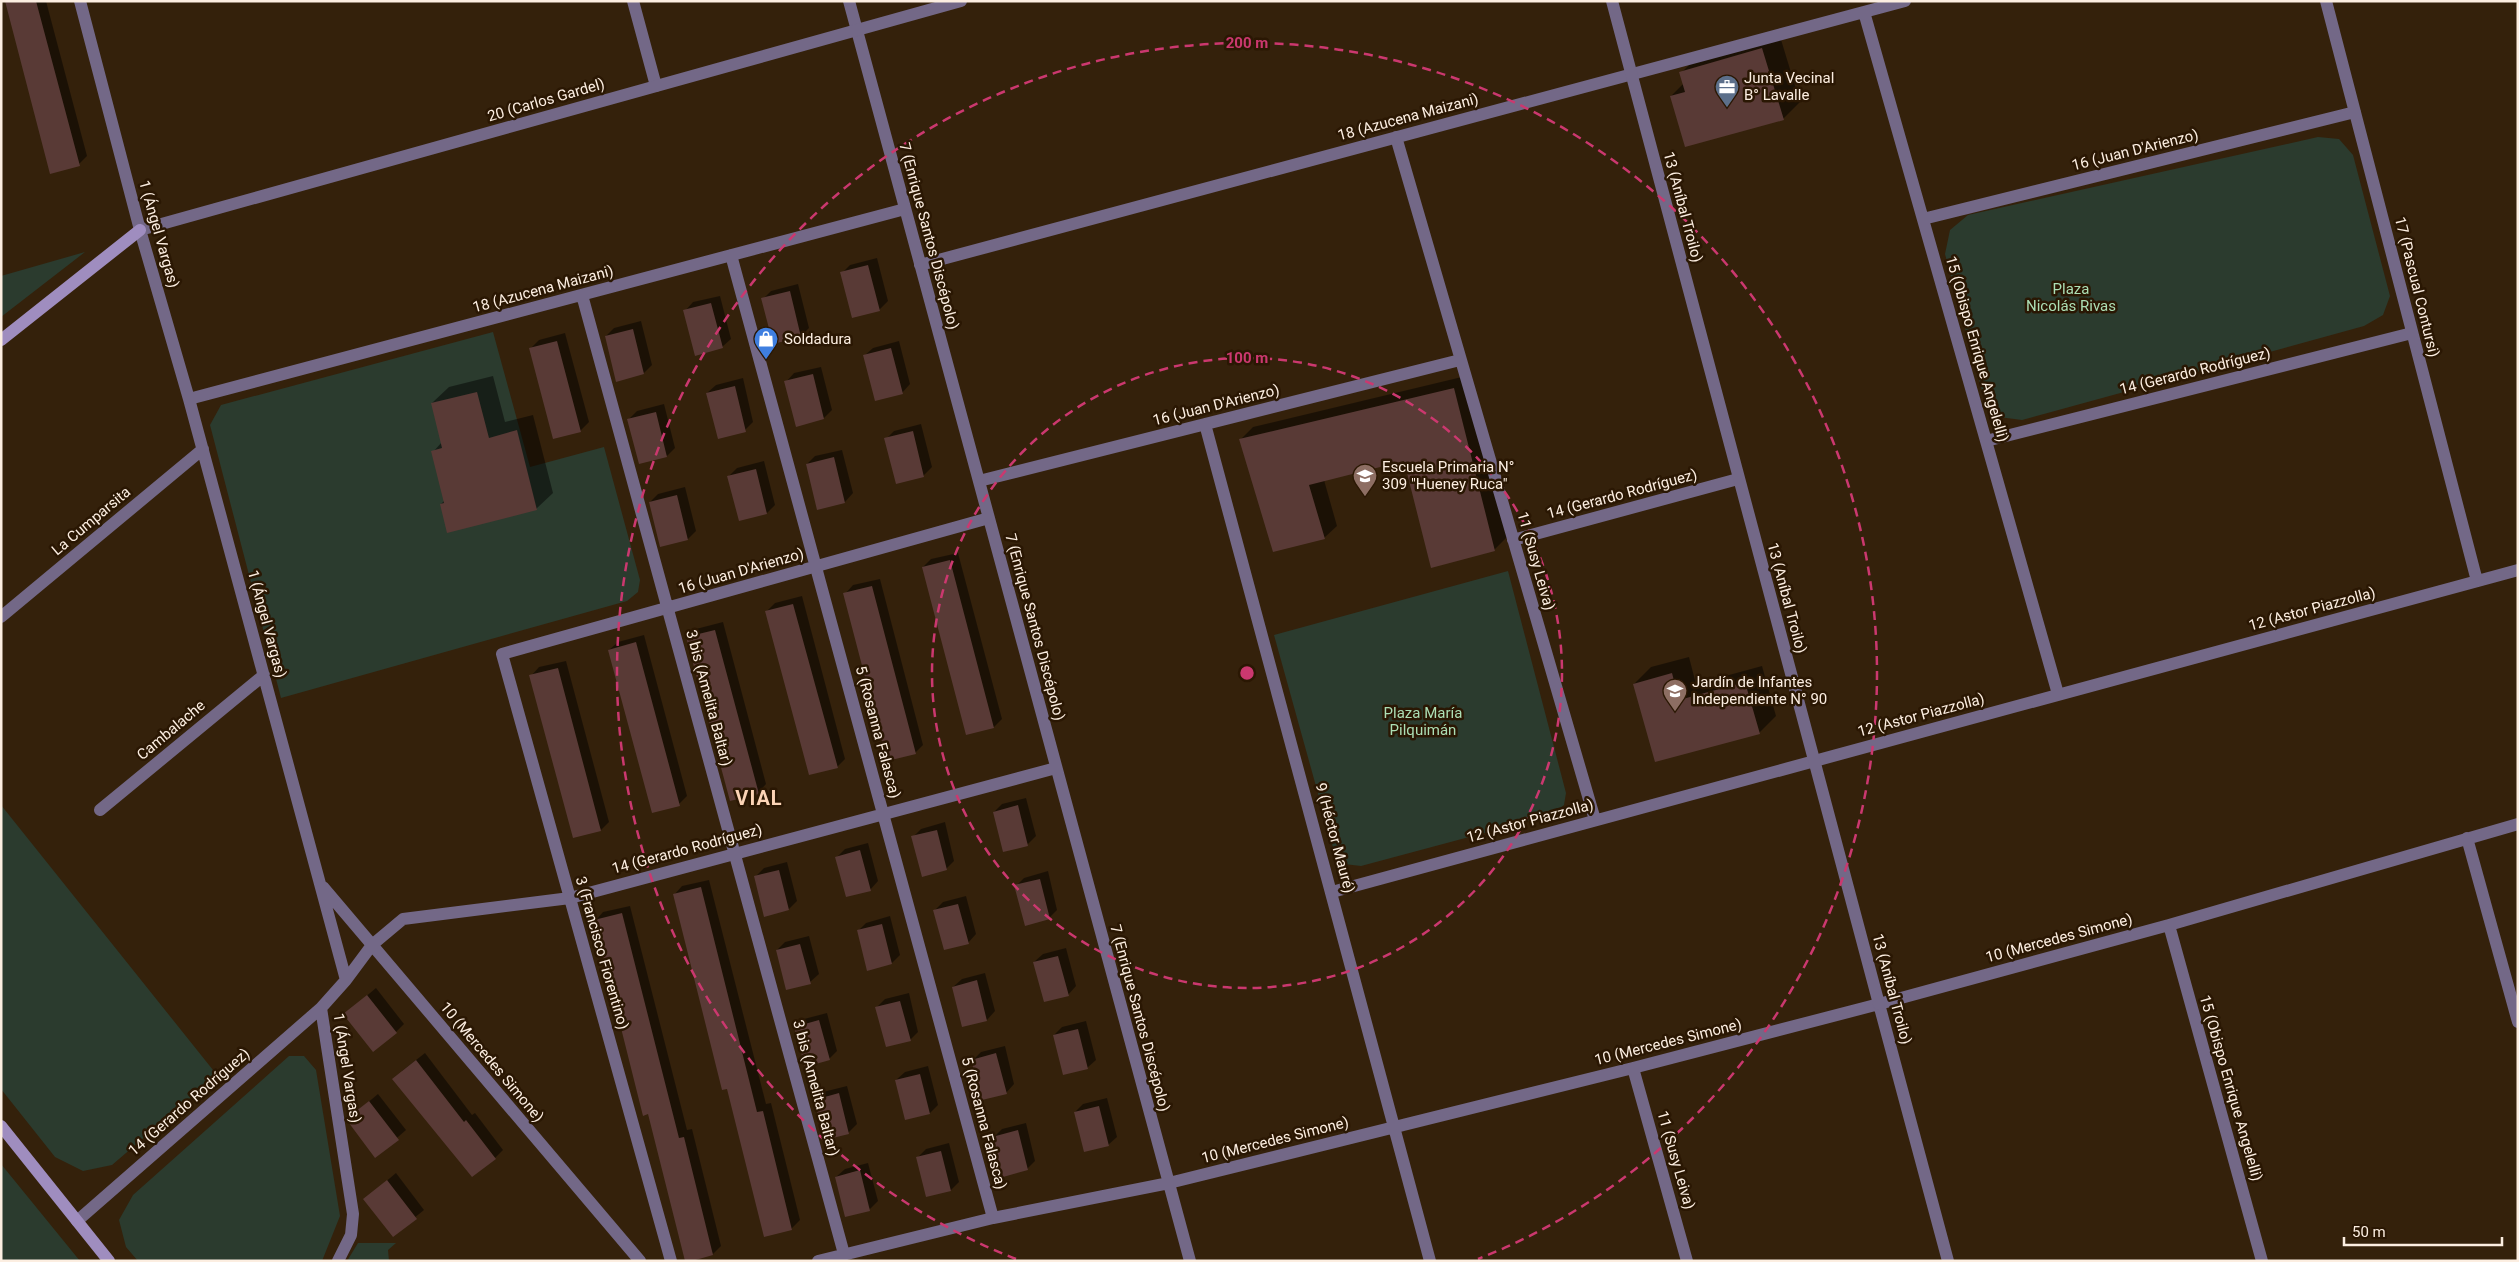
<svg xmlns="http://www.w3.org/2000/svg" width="2519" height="1262" font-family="Roboto,sans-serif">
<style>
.green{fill:#2b3b2e}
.shadow{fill:#0007}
.building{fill:#593a36}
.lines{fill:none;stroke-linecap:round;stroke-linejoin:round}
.minor{stroke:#736887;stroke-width:12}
.tertiary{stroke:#736887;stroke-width:12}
.secondary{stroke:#9f8dbf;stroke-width:12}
.ring{fill:none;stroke:#cb386f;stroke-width:2.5;stroke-dasharray:9 6}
.labels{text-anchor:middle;stroke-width:5;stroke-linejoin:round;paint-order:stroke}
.poi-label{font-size:15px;fill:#fceee1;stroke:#2a1703;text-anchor:start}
.street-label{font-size:15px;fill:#fceee1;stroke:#2a1703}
.park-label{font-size:15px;fill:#acdfb5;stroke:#2a1703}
.district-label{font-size:20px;font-weight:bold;letter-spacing:1px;fill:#fcd4b6;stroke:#2a1703}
.centre{fill:#cb386f;stroke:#2a1703;stroke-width:2.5}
.ring-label{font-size:15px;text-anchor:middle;font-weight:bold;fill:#cb386f;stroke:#2a1703;stroke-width:5;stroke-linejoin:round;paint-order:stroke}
</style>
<rect width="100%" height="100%" fill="#34210b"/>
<!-- green -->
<path class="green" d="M2318 137 2339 139 2353 155 2390 296 2383 315 2364 326 2022 420 1999 417 1985 402 1945 254 1950 230 1968 215Z
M85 252 1 317V318V276Z
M493 332 530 467 604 447 640 580 638 592 627 601 281 698 210 425 221 405Z
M1508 571 1566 793 1564 805 1551 815 1361 866 1344 864 1334 851 1274 635Z
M1 805 217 1075 112 1165 83 1171 55 1157 1 1089Z
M289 1056H304L316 1070 340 1216 322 1261H138L126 1247 119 1220 133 1195Z
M1 1164 80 1261H1Z
M358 1243H396L388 1250 389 1261H347Z"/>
<!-- shadow -->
<path class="shadow" d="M6 1H46L87 156 79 164Z
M1779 33 1800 102 1784 118 1685 145 1671 96 1684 83 1681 73 1698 56Z
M877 258 888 301 879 310 842 273 850 265Z
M798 284 809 328 801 336 774 342 763 299 771 291Z
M720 296 731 339 722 347 685 311 693 302Z
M641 321 652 365 644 373 606 336 614 328Z
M565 333 589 422 580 431 531 348 539 340Z
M899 341 910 384 902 393 864 356 873 348Z
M821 367 832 410 824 418 786 382 794 373Z
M493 376 505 422 533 415 553 493 536 509 441 504 445 500 433 452 442 442 432 403 449 387Z
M1466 376 1507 537 1494 550 1405 460 1324 480 1337 526 1324 538 1241 439 1253 427Z
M743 378 753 422 745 430 707 393 716 385Z
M664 404 675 448 667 456 629 419 637 411Z
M921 424 932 467 923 476 886 439 894 431Z
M842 450 853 493 845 502 818 508 807 464 815 456Z
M764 461 775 505 767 513 729 476 737 468Z
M685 487 696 531 688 539 661 546 650 502 658 494Z
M958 553 1002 719 994 727 967 734 923 567 931 559Z
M880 579 923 745 915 753 845 594 853 585Z
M802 596 845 759 837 767 767 611 775 603Z
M723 622 766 784 758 793 688 637 696 629Z
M644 635 687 796 679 804 609 650 618 642Z
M1689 657 1696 684 1762 666 1776 716 1759 733 1634 684 1651 667Z
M566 661 609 822 601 830 531 676 539 667Z
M1026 798 1036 836 1028 844 994 812 1002 804Z
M945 822 954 861 946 869 913 837 921 829Z
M868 843 878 881 870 890 837 857 845 849Z
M787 862 797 901 789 909 765 915 755 877 764 868Z
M1048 871 1057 910 1049 918 1016 886 1024 878Z
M709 880 766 1104 771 1103 800 1220 791 1229 728 1087 674 895 682 886Z
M966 896 976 934 968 943 934 911 943 902Z
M630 906 687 1130 692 1129 721 1246 713 1254 649 1113 595 921 603 912Z
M890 916 900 955 892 963 858 931 866 923Z
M809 936 819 974 810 982 777 950 785 942Z
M1066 948 1076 986 1068 995 1034 962 1043 954Z
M985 973 995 1011 987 1020 953 987 962 979Z
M376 988 404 1024 396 1032 345 1014Z
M909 993 918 1032 910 1040 877 1007 885 999Z
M827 1013 837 1051 829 1059 796 1027 804 1019Z
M1086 1021 1096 1060 1087 1068 1054 1035 1062 1027Z
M1005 1046 1014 1084 1006 1093 973 1060 981 1052Z
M425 1053 472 1115 475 1113 503 1150 495 1158 402 1071Z
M928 1066 938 1105 930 1113 906 1119 896 1080 905 1072Z
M847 1086 857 1124 849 1132 825 1138 815 1100 823 1092Z
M378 1094 406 1130 375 1157 348 1119Z
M1107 1098 1117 1137 1108 1145 1075 1112 1083 1104Z
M1026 1123 1035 1161 1027 1169 994 1137 1002 1129Z
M949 1143 959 1182 951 1190 927 1196 917 1158 926 1149Z
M868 1163 878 1201 870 1209 836 1177 845 1169Z
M396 1173 424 1210 393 1235 365 1199Z"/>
<!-- building -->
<path class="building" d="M5 1H36L80 166 50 174Z
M1762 48 1784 120 1685 147 1670 96 1685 92 1679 72Z
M868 265 880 311 852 318 840 272Z
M790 291 801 337 773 344 761 298Z
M711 303 723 348 695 356 683 310Z
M633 329 644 374 616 382 605 336Z
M557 341 581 432 553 439 529 348Z
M891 348 903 394 875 401 863 355Z
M813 374 824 419 796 427 784 381Z
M735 386 746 432 718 439 706 393Z
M1454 388 1495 551 1431 568 1404 461 1309 485 1325 539 1273 552 1239 439Z
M477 392 489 438 517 430 537 510 447 533 440 504 444 503 431 451 442 448 431 403Z
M656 412 667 457 639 464 627 419Z
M913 431 924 477 896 484 884 438Z
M834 457 845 503 817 510 806 464Z
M756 469 767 514 739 521 727 476Z
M677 495 688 540 660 547 649 502Z
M950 560 994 728 966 735 922 567Z
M872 586 916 754 887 761 843 593Z
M793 604 838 768 809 775 765 611Z
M715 630 759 794 730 801 686 637Z
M636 642 680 806 652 813 608 650Z
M558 668 601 831 573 838 529 675Z
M1672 673 1679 700 1745 682 1760 734 1655 762 1633 684Z
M1018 805 1028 846 1003 852 993 812Z
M937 830 947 870 922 877 911 836Z
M860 850 871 891 846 897 835 857Z
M779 870 789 910 764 917 754 876Z
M1040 879 1050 919 1025 926 1014 885Z
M701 887 757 1112 763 1111 792 1230 764 1237 727 1089 722 1090 673 894Z
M958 904 969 944 944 950 933 910Z
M622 913 679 1138 684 1137 713 1255 692 1261H685L648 1114 643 1116 594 920Z
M882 924 892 964 867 971 857 930Z
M800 944 811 984 786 990 776 950Z
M1058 956 1069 996 1044 1002 1033 962Z
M977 980 987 1021 962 1027 952 987Z
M367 995 397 1033 373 1052 343 1014Z
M900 1001 911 1041 886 1047 875 1007Z
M819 1020 830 1060 805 1067 794 1027Z
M1078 1029 1088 1069 1063 1075 1053 1035Z
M996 1053 1007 1094 982 1100 971 1060Z
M416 1060 464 1122 466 1120 496 1159 472 1177 392 1079Z
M920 1074 930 1114 905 1120 895 1080Z
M839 1093 849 1134 824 1140 814 1100Z
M369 1101 399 1140 375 1158 346 1119Z
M1099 1106 1109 1146 1084 1152 1074 1112Z
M1018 1130 1028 1170 1003 1177 992 1137Z
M941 1151 951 1191 926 1197 916 1157Z
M860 1170 870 1211 845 1217 835 1177Z
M387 1180 417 1219 393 1237 363 1199Z"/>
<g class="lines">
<!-- minor -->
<path class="minor" d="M633 1 656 86
M849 1 1190 1261
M2326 1 2477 581
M1864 12 2058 694
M1396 137 1595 820
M1923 219 2355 112
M140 230 189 399 346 980 321 1008 353 1214 351 1235 338 1261
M731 255 993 1218
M920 265 1905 1
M582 295 844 1254
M189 399 905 209
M1205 424 1430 1261
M1986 441 2412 333
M979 481 1460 360
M1513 540 1738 479
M1 617 203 449
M100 810 264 675
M2467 838 2518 1022
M323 887 640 1261
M1332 892 2518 570
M2169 925 2262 1261
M346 980 372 945 403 919 570 898 1056 768
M1879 1004 1948 1261
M1633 1068 1687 1261
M77 1221 321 1008
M671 1261 502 654 989 518
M818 1261 993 1218 1169 1183 1633 1068 1879 1004 2169 925 2518 824"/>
<!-- tertiary -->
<path class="tertiary" d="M80 1 140 230 961 1
M1612 1 1879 1004"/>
<!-- secondary -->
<path class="secondary" d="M1 340 140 230
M1 1126 109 1261"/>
</g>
<!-- distance rings -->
<g class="ring">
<circle cx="1247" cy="673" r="315"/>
<path d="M1016 1259A630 630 0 1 1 1478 1259"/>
</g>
<!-- icons -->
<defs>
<symbol id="office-pin" viewBox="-11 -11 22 30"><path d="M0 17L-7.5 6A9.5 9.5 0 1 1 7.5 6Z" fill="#5c6f8a" stroke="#2a1703"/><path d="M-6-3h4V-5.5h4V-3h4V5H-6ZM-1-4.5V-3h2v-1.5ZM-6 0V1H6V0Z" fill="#fff"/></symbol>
<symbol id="shop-pin" viewBox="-11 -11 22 30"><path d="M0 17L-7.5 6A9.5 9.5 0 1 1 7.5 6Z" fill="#3f7fe0" stroke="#2a1703"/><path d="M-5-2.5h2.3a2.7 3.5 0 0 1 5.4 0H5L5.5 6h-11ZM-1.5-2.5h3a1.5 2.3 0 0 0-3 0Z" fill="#fff"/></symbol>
<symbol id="school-pin" viewBox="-11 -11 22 30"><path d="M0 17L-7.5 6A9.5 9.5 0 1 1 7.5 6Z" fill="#8d6e63" stroke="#2a1703"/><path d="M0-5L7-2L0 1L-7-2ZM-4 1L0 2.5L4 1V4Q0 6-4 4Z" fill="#fff"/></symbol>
</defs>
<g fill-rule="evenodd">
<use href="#office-pin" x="1713" y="73" width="28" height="38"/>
<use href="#shop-pin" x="752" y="325" width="28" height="38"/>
<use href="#school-pin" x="1351" y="462" width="28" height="38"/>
<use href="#school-pin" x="1661" y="677" width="28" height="38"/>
</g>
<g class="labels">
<!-- poi labels -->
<g class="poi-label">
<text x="1744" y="83">Junta Vecinal<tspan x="1744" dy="17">B° Lavalle</tspan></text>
<text x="784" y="344">Soldadura</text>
<text x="1382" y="472">Escuela Primaria N°<tspan x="1382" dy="17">309 "Hueney Ruca"</tspan></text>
<text x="1692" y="687">Jardín de Infantes<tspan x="1692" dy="17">Independiente N° 90</tspan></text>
</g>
<!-- street labels -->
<g class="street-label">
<text transform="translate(546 100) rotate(-16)" y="5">20 (Carlos Gardel)</text>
<text transform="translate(1408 117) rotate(-15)" y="5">18 (Azucena Maizani)</text>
<text transform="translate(2135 150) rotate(-14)" y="5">16 (Juan D'Arienzo)</text>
<text transform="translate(1683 207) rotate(75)" y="5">13 (Aníbal Troilo)</text>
<text transform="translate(159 234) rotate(74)" y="5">1 (Ángel Vargas)</text>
<text transform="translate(929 236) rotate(75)" y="5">7 (Enrique Santos Discépolo)</text>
<text transform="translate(2417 287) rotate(76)" y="5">17 (Pascual Contursi)</text>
<text transform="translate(543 289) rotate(-15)" y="5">18 (Azucena Maizani)</text>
<text transform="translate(1977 349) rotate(74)" y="5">15 (Obispo Enrique Angelelli)</text>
<text transform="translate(2195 371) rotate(-14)" y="5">14 (Gerardo Rodríguez)</text>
<text transform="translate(1216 405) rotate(-14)" y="5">16 (Juan D'Arienzo)</text>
<text transform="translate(1622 494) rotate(-15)" y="5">14 (Gerardo Rodríguez)</text>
<text transform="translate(91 521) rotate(-40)" y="5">La Cumparsita</text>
<text transform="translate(1536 561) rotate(74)" y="5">11 (Susy Leiva)</text>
<text transform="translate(741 571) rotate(-16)" y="5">16 (Juan D'Arienzo)</text>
<text transform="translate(1787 598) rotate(75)" y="5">13 (Aníbal Troilo)</text>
<text transform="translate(2312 609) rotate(-15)" y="5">12 (Astor Piazzolla)</text>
<text transform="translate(267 624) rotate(75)" y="5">1 (Ángel Vargas)</text>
<text transform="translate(1035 627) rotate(75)" y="5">7 (Enrique Santos Discépolo)</text>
<text transform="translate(709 698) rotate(75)" y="5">3 bis (Amelita Baltar)</text>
<text transform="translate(1921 715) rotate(-15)" y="5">12 (Astor Piazzolla)</text>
<text transform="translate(171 730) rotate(-40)" y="5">Cambalache</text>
<text transform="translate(878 732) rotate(75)" y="5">5 (Rosanna Falasca)</text>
<text transform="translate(1530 821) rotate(-15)" y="5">12 (Astor Piazzolla)</text>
<text transform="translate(1335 838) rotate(75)" y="5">9 (Héctor Mauré)</text>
<text transform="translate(687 849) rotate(-15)" y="5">14 (Gerardo Rodríguez)</text>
<text transform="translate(2059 938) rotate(-15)" y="5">10 (Mercedes Simone)</text>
<text transform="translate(602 953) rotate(74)" y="5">3 (Francisco Fiorentino)</text>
<text transform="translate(1892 989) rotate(75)" y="5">13 (Aníbal Troilo)</text>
<text transform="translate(1140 1018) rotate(75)" y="5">7 (Enrique Santos Discépolo)</text>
<text transform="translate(1668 1042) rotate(-14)" y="5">10 (Mercedes Simone)</text>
<text transform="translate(492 1062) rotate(50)" y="5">10 (Mercedes Simone)</text>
<text transform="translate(347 1068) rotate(81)" y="5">1 (Ángel Vargas)</text>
<text transform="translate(816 1088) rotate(75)" y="5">3 bis (Amelita Baltar)</text>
<text transform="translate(2231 1088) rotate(74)" y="5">15 (Obispo Enrique Angelelli)</text>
<text transform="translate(189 1102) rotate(-41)" y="5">14 (Gerardo Rodríguez)</text>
<text transform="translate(984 1123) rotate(75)" y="5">5 (Rosanna Falasca)</text>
<text transform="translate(1275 1140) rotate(-14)" y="5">10 (Mercedes Simone)</text>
<text transform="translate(1676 1160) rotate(74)" y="5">11 (Susy Leiva)</text>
</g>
<!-- park labels -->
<g class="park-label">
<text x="2071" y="294">Plaza<tspan x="2071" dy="17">Nicolás Rivas</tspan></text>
<text x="1423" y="718">Plaza María<tspan x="1423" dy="17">Pilquimán</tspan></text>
</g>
<!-- district labels -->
<g class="district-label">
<text x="759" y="805">VIAL</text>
</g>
</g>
<circle cx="1247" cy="673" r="8" class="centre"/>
<g class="ring-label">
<text x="1247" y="48">200 m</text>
<text x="1247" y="363">100 m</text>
</g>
<!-- border -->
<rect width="2519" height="1262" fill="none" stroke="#fceee1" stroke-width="5"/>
<!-- scale -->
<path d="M2344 1237v8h158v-8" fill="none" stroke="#fceee1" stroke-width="2.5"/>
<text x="2352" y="1237" font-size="15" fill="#fceee1" stroke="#2a1703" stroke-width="4" paint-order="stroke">50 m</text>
</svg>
